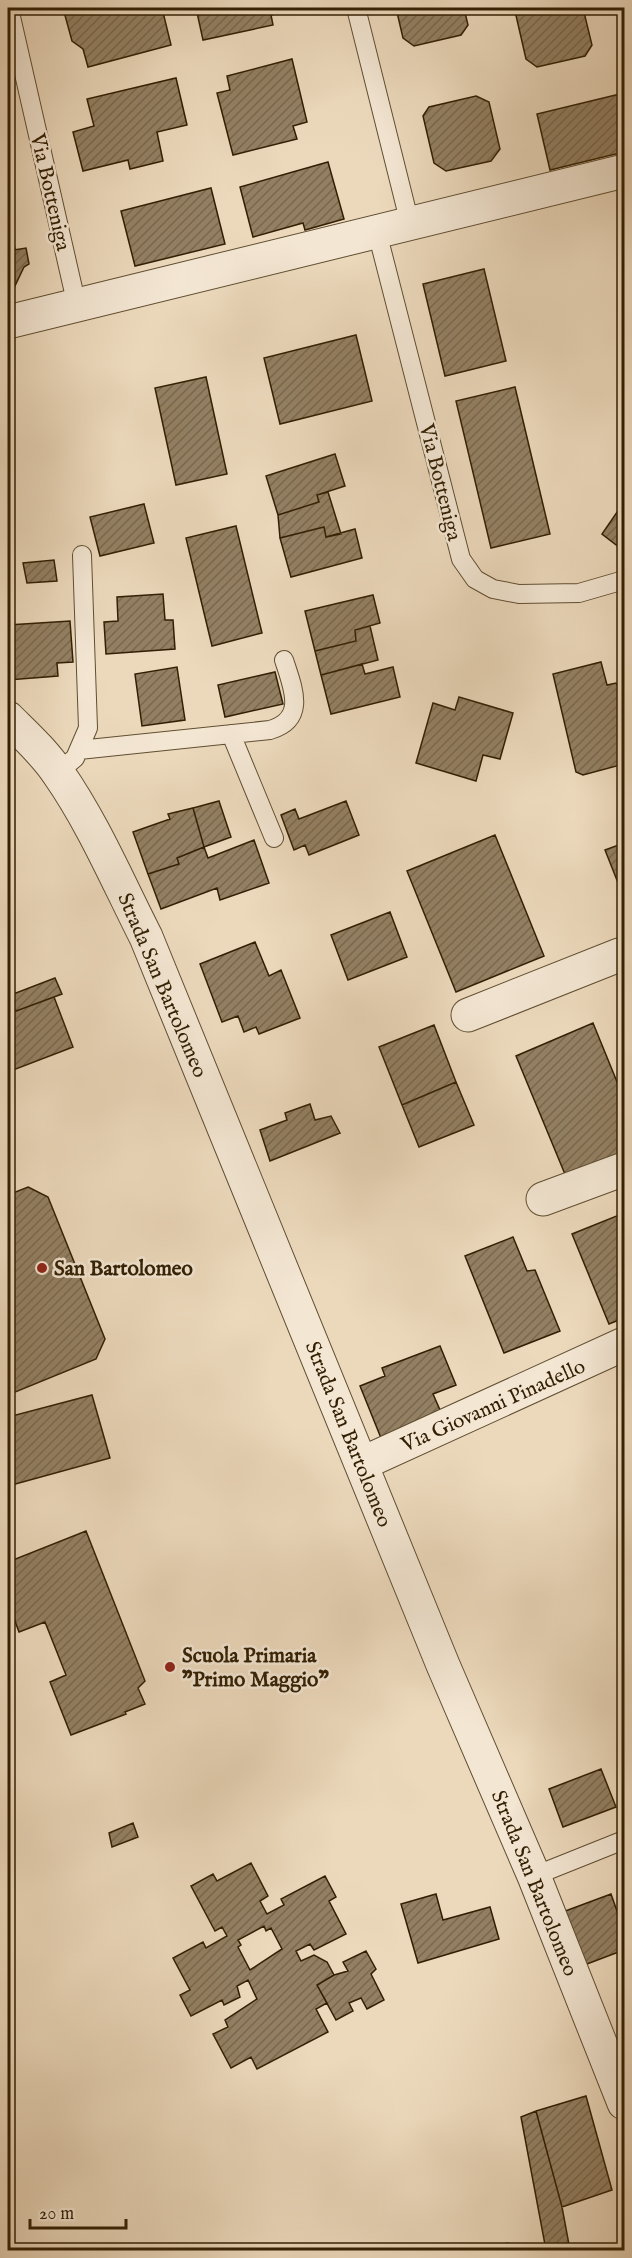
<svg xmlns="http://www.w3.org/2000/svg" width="632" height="2258" font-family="'IM FELL English',serif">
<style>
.building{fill:url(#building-hatch);stroke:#321f03;stroke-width:1.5;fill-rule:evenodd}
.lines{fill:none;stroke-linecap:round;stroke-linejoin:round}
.service-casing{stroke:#604e31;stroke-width:20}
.minor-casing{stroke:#604e31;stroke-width:35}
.service{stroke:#f3e6d3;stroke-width:18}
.minor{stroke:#f3e6d3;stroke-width:33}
.poi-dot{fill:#8f2418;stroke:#f3e6d3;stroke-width:2}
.labels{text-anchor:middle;stroke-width:5;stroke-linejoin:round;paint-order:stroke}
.street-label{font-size:21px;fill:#321f03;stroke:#f3e6d3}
.poi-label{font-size:21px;font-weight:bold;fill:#321f03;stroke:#f3e6d3;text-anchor:start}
</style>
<defs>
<pattern id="building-hatch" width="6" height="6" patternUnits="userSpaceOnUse" patternTransform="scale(1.5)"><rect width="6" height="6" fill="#938063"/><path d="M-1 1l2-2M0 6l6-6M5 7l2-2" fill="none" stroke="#79684f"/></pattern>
</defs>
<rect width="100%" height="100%" fill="#ecd9bc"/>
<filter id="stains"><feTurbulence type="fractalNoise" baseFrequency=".00333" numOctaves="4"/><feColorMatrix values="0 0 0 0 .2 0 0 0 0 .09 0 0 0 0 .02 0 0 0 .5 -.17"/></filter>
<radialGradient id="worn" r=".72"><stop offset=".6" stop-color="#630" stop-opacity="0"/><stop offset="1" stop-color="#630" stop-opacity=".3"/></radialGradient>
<!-- building -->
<path class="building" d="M63 8H162L171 45 88 67 83 49 72 41Z
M196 8H280L281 13 271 15 273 25 203 40Z
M396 8H464L468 25 461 35 414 46 403 38Z
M516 8H583L592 45 585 56 537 67 526 59 515 11Z
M292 59 307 122 293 126 297 139 233 155 217 93 230 90 227 76Z
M176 78 187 125 157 132 163 161 130 169 128 160 83 171 73 132 94 126 87 99Z
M624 93V152L550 170 537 114Z
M476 96 489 102 500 149 491 161 446 171 434 163 423 116 429 107Z
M328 162 344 219 305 230 303 223 253 237 240 187Z
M211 188 225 244 135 266 121 211Z
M8 215 15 249 8 251Z
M26 248 29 264 24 267 13 290 8 291V251Z
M484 269 506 361 445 376 423 284Z
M356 335 372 401 280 424 264 358Z
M206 377 227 474 176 485 155 388Z
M515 387 550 534 491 548 456 401Z
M335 454 345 486 317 495 319 502 278 515 266 476Z
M328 492 341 534 326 537 324 527 280 538 278 515 319 502 317 495Z
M624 502V551L602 534Z
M144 504 154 543 100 556 90 517Z
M236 526 262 633 212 646 186 538Z
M324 527 326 537 355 529 362 558 291 577 280 538Z
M54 560 57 581 27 583 23 563Z
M8 577H10V598H8Z
M163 594 165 620H173L175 649 106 654 104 622 118 621 117 597Z
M373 595 380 623 355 630 356 641 315 651 305 611Z
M70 621 73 662 57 663 58 676 8 680V625Z
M370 626 378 660 321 675 315 651 356 641 355 630Z
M601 662 607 685 616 683 624 697V764L583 775 576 772 553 674Z
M362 664 365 674 393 667 400 697 331 714 321 675Z
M177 667 185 720 142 726 135 674Z
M275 672 283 704 225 717 218 685Z
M459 697 513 713 500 759 483 755 476 781 416 763 433 703 455 710Z
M219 801 231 837 204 847 193 808Z
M346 801 359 835 309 855 305 845 294 850 281 815 295 809 299 819Z
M193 808 204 847 177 858 179 864 148 874 133 832 170 819 168 814Z
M495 835 544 956 456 992 407 871Z
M254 840 269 883 220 900 217 888 161 909 148 874 179 864 177 858 204 847 208 858Z
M624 843V898L605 850Z
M390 912 407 957 348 980 331 935Z
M255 942 269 976 281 970 300 1018 259 1034 256 1027 244 1032 238 1016 222 1022 200 964Z
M55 978 62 994 8 1014V996Z
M54 997 73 1047 8 1072V1014Z
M593 1023 624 1099V1155L567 1179 516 1056Z
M434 1025 456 1082 402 1105 379 1047Z
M456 1082 474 1125 419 1147 402 1105Z
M310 1104 315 1120 331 1116 340 1133 270 1161 260 1130 287 1120 285 1113Z
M28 1187 48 1197 105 1339 96 1359 8 1395V1195Z
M624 1213V1318L609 1324 572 1234Z
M513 1237 527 1271 535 1270 560 1331 504 1353 465 1256Z
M440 1346 456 1385 433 1394 440 1410 383 1443 360 1386 385 1376 382 1368Z
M92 1395 110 1458 8 1486V1417Z
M86 1531 145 1681 138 1688 145 1704 125 1712 126 1714 71 1735 50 1682 66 1675 45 1622 19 1632 8 1602V1562Z
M601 1769 616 1807 563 1827 549 1789Z
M133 1823 138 1837 112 1847 109 1833Z
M251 1863 268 1896 260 1901 267 1914 284 1905 281 1899 325 1876 336 1897 329 1901 346 1934 314 1950 310 1944 296 1951 301 1961 314 1955 327 1962 334 1975 317 1985 327 2003 316 2009 328 2032 257 2069 251 2057 231 2068 213 2034 228 2027 225 2020 257 1999 248 1980 237 1986 240 1997 224 2005 222 2000 191 2016 180 1995 190 1990 173 1958 203 1942 206 1948 227 1936 222 1927 215 1931 191 1886 213 1874 217 1881ZM264 1926 266 1931 271 1928 282 1949 250 1970 238 1947 241 1945 238 1940Z
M436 1894 443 1920 490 1907 499 1939 418 1963 401 1904Z
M611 1894 624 1931V1950L579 1967 560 1913Z
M366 1951 376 1969 371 1974 384 2000 367 2009 361 1998 349 2003 353 2011 336 2020 317 1985 334 1975 348 1971 343 1962Z
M586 2096 612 2190 562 2207 536 2111Z
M536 2111 562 2207 570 2250H546L521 2117Z
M508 2243 510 2250H469Z"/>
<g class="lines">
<defs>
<path id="service" d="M9 8 77 306
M356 8 410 224
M377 232 461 559 475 579 493 589 519 594 579 593 624 580
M231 734 274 838
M79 750 270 730C307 719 293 688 284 660
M58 772 75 758 88 728 82 555
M534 1876 624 1840"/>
<path id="minor" d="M8 322 624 171
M8 718C25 735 44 752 58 773 93 823 118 882 146 937L443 1665 534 1876 624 2103
M468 1015 619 955
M543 1199 624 1169
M361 1464 624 1344"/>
</defs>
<!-- service casing -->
<use href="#service" class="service-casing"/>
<!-- minor casing -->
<use href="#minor" class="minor-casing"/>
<!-- service -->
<use href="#service" class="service"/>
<!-- minor -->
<use href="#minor" class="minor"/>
</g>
<!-- markers -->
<g class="poi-dot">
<circle cx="42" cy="1268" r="6"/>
<circle cx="170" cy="1667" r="6"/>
</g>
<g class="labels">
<!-- street labels -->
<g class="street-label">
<text transform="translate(51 192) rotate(77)" y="7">Via Botteniga</text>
<text transform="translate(441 482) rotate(76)" y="7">Via Botteniga</text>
<text transform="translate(163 985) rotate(67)" y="7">Strada San Bartolomeo</text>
<text transform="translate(493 1405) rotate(-24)" y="7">Via Giovanni Pinadello</text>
<text transform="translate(349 1434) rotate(68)" y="7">Strada San Bartolomeo</text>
<text transform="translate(535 1883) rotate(68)" y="7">Strada San Bartolomeo</text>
</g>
<!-- poi labels -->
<g class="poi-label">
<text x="54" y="1275">San Bartolomeo</text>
<text x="182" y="1662">Scuola Primaria<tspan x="182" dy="24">"Primo Maggio"</tspan></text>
</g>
</g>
<!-- margin -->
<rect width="632" height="2258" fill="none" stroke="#ecd9bc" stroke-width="30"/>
<rect x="9" y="9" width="614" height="2240" fill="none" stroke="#321f03" stroke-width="3"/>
<rect x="15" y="15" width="602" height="2228" fill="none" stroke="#321f03" stroke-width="1.5"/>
<!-- scale -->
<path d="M30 2219v9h96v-9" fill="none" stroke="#321f03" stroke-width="3"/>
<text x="39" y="2219" font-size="18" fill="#321f03" stroke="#f3e6d3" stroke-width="4.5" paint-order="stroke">20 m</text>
<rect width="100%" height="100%" filter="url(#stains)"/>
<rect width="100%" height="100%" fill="url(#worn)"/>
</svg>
